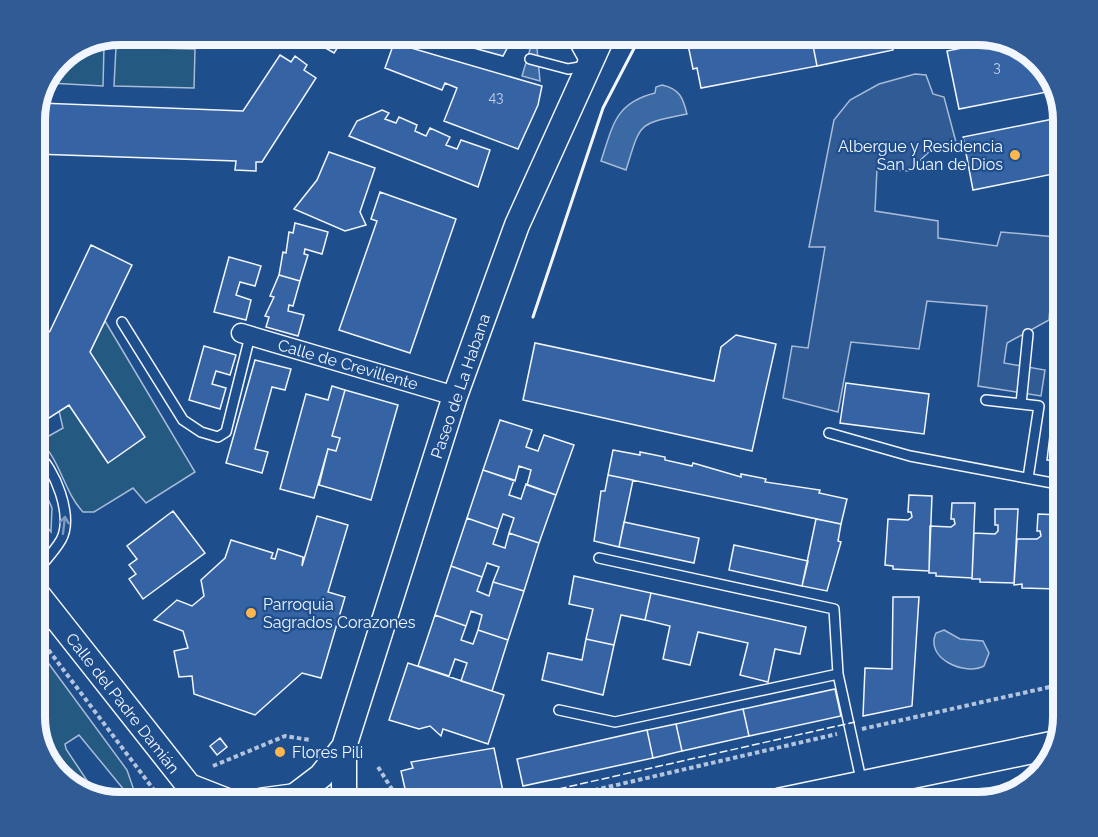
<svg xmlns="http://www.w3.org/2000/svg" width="1098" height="837" font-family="Raleway,sans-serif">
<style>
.green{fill:#245a82;stroke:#a8bbd7;stroke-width:1.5}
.parking{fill:#305b95;stroke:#a8bbd7;stroke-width:1.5}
.water{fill:#3b69a3;stroke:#a8bbd7;stroke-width:1.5}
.building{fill:#3563a3;stroke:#f2f6ff;stroke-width:1.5}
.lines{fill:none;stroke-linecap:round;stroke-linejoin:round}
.service-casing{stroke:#f2f6ff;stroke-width:12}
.minor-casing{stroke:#f2f6ff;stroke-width:21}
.tertiary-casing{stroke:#f2f6ff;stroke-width:27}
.secondary-casing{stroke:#f2f6ff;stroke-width:30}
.path{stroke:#b3c4dc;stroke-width:4;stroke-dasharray:4.5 3;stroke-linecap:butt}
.service{stroke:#1f4e8c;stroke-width:9}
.minor{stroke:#1f4e8c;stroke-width:18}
.tertiary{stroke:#1f4e8c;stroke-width:24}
.secondary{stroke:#1f4e8c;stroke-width:27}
.fence{stroke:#f2f6ff;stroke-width:1.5;stroke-dasharray:8 3;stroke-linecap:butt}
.wall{stroke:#f2f6ff;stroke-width:3}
.oneway{stroke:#7e9ac0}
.poi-dot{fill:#ffb74d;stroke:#1f4e8c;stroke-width:2}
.labels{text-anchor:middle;stroke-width:4.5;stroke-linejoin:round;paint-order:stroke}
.number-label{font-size:14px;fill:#c3d1e8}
.poi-label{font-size:16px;fill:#f2f6ff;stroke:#1f4e8c;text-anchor:start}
.street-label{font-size:16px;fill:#f2f6ff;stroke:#1f4e8c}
.rim{fill:none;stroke:#f2f6ff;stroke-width:8}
</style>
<rect width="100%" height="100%" fill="#1f4e8c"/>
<!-- green -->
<path class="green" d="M120 35H148L147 43 104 41Z
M90 46H104L103 86 50 83 63 56Z
M116 47 195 49 194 88 114 86Z
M105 321 195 472 146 503 133 488 94 512H83C64 492 61 461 40 441L63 428 59 411 69 405 108 463 90 352Z
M35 470 52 508 51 532 35 511Z
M35 645 127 770 138 802H134L79 735 65 744 66 749 96 794 79 789 64 772 46 749 36 728Z"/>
<!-- parking -->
<path class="parking" d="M915 74 926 75 933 94 944 97 957 146 931 150 909 171 877 169 875 211 938 221V238L997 246 1001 232 1056 237 1049 320 1007 343 1004 363 1045 370 1041 396 978 386 987 306 927 301 919 349 851 342 838 412 783 398 792 346 808 348 825 247H809L834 120 850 100 879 84Z
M36 728 47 749 79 789 68 785 43 755Z"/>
<!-- water -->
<path class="water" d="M531 46 537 48 540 81 522 76Z
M662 85C680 89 683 98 687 114 637 124 641 122 626 170L601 161C613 125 615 103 655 93L656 87Z
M944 630 960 639 983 641 989 653 984 666C966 676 924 659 936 633Z"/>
<!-- building -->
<path class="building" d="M303 35H346L334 53Z
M426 35H514L503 56Z
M686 35H811L817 66 701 88 697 68 693 69Z
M811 35H890L893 50 817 66Z
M997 41 1030 52 1055 82 1057 90 959 109 947 51Z
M394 43 542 86 538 105 518 149 444 121 457 88 445 83 442 90 385 68Z
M280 55 291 62 295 56 307 65 304 70 316 78 262 162H256V171L235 170 236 161 35 154V114L40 103 243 111Z
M382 110 389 113 385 119 396 123 399 117 417 125 415 131 426 136 430 128 450 137 446 145 457 149 461 140 490 150 478 187 349 136 357 121Z
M1063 117V172L973 190 963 137Z
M329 152 375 168 360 212 366 225 345 231 294 209 317 180Z
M380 192 456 219 410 353 339 330 377 221 371 219Z
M295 223 328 232 322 254 305 249 304 254 308 255 300 281 279 275 283 252 286 253 289 232 293 233Z
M91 245 132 265 90 352 145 437 108 463 69 405 35 427V336L46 335 50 331Z
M229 257 261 266 255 286 240 282 236 295 251 300 246 320 214 312Z
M279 275 300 281 293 306 289 305 288 311 304 315 298 336 266 327 269 317 265 316 274 297 270 296Z
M1063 325V462L1047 460Z
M736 335 776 344 752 451 523 400 535 343 714 381 721 347Z
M204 346 236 355 230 375 216 371 212 384 226 388 220 409 189 400Z
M255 360 291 369 285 390 272 387 255 449 268 452 262 473 226 463Z
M846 383 929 394 924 434 840 423Z
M332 386 345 390 332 436 340 438 336 451 328 449 314 498 280 489 306 394 328 400Z
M345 390 398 405 371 500 319 485 328 449 336 451 340 438 332 436Z
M500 420 532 430 526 447 538 451 544 435 574 445 556 495 527 485 531 470 519 466 515 481 483 470Z
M613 450 640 455V452L665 457V460L692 466 693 463 741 477V474L766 479 765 482 820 490 819 493 847 499 841 524 608 475Z
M483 470 514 480 509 495 521 499 526 484 556 495 539 543 509 533 514 518 503 514 498 529 467 518Z
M608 475 633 480 619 547 594 541 601 491H605Z
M909 495 932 496 929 571 893 569V566L885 565 888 519 908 520 912 517 911 512H908Z
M952 503H975L972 578 936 576V573H929L930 526 951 527 955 524 954 519H951Z
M995 509H1018L1014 583 980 582V579H972L974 533 995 534 998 531V525H995Z
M173 511 205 553 143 599 129 579 136 574 129 565 137 559 127 546Z
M1038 514 1061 515 1058 589 1022 588V584L1014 585 1017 539H1037L1041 536 1040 531H1037Z
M317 516 348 525 328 592 345 597 321 678 302 673 255 715 194 694 192 676 179 677 174 651 188 648 183 631 154 620 177 600 192 606 204 596 201 580 225 558 231 540 273 553 271 558 275 559 278 549 303 557 302 566Z
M467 518 498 529 493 544 505 548 509 533 539 543 524 591 493 582 499 567 487 563 482 577 451 566Z
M816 519 841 524 838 541 841 542 827 591 802 586Z
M624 522 699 538 694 563 619 547Z
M734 545 808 561 802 586 729 570Z
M1060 545H1063V592H1058Z
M451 566 482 577 477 591 489 596 493 582 524 591 508 640 478 630 482 615 471 611 466 626 435 615Z
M574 576 651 593 645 620 621 615 614 645 586 639 593 609 569 604Z
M651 593 806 627 800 654 775 649 768 682 740 675 748 643 698 632 690 665 663 659 670 626 645 620Z
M893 597H919L912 706 863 716 865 668 892 669Z
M435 615 466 626 461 640 473 644 478 630 508 640 492 691 461 681 467 663 455 659 449 676 418 666Z
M586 639 614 645 603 695 542 680 548 653 582 660Z
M408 663 504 695 488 744 443 729 441 736 430 726 419 729 389 720Z
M835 689 841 716 749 736 743 709Z
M743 709 749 736 682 751 676 724Z
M676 724 682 751 653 758 647 730Z
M647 730 653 758 523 786 517 759Z
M220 738 227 747 217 755 210 746Z
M494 748 505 801 408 802 401 771 413 768 411 762Z"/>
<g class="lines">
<defs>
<path id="service" d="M530 59 568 69 586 66
M122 322 183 420 201 432 218 437 226 432 250 336
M986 400 1039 406 1028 478
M1021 404 1028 334
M829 433 910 456 1063 485
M599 558 834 609 838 674 862 784
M35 573C43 563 54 552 61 540 74 517 55 467 35 452
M559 710 615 722 838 674"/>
<path id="minor" d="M575 35 590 62
M241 333 455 396"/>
<path id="tertiary" d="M35 591 189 786 192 802
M189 786 230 802
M292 798 321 776 344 747
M344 802V747L455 396 517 225 603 35"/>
<path id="secondary" d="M262 802 292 798 313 802
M780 802 1054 745"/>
</defs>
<!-- service casing -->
<use href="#service" class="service-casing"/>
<!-- minor casing -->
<use href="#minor" class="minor-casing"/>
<!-- tertiary casing -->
<use href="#tertiary" class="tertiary-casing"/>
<!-- secondary casing -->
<use href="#secondary" class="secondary-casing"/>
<!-- path -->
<path class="path" d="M35 632 163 802
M862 729 1063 684
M213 766 285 736 310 740
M378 767 400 802
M543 802 837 734"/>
<!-- service -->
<use href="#service" class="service"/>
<!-- minor -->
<use href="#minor" class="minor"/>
<!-- tertiary -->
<use href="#tertiary" class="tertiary"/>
<!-- secondary -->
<use href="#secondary" class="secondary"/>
<!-- fence -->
<path class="fence" d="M505 801 855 722"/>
<!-- wall -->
<path class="wall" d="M533 317 603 108 641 35"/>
</g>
<!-- one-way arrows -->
<defs><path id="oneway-shaft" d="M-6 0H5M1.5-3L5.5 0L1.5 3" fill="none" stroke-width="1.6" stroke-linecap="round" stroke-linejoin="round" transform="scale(1.5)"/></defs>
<use class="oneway" href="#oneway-shaft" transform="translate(64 525) rotate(-83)"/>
<!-- markers -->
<g class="poi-dot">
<circle cx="1015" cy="155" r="6"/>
<circle cx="251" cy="613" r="6"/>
<circle cx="280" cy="752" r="6"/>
</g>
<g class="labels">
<!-- number labels -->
<g class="number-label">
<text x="997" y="72">3</text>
<text x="496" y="102">43</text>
</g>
<!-- poi labels -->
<g class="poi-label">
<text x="1003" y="152" text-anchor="end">Albergue y Residencia<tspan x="1003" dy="18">San Juan de Dios</tspan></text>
<text x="263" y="610">Parroquia<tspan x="263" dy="18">Sagrados Corazones</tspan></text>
<text x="292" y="758">Flores Pili</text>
</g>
<!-- street labels -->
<g class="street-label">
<text transform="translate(348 364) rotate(16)" y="6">Calle de Crevillente</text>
<text transform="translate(460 386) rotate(-71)" y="6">Paseo de La Habana</text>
<text transform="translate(123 703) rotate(52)" y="6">Calle del Padre Damián</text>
</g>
</g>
<!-- crop -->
<path d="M0 0H1098V837H0ZM120 45H978A75 75 0 0 1 1053 120V717A75 75 0 0 1 978 792H120A75 75 0 0 1 45 717V120A75 75 0 0 1 120 45Z" fill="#305b95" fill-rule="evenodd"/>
<path class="rim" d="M120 45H978A75 75 0 0 1 1053 120V717A75 75 0 0 1 978 792H120A75 75 0 0 1 45 717V120A75 75 0 0 1 120 45Z"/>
</svg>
